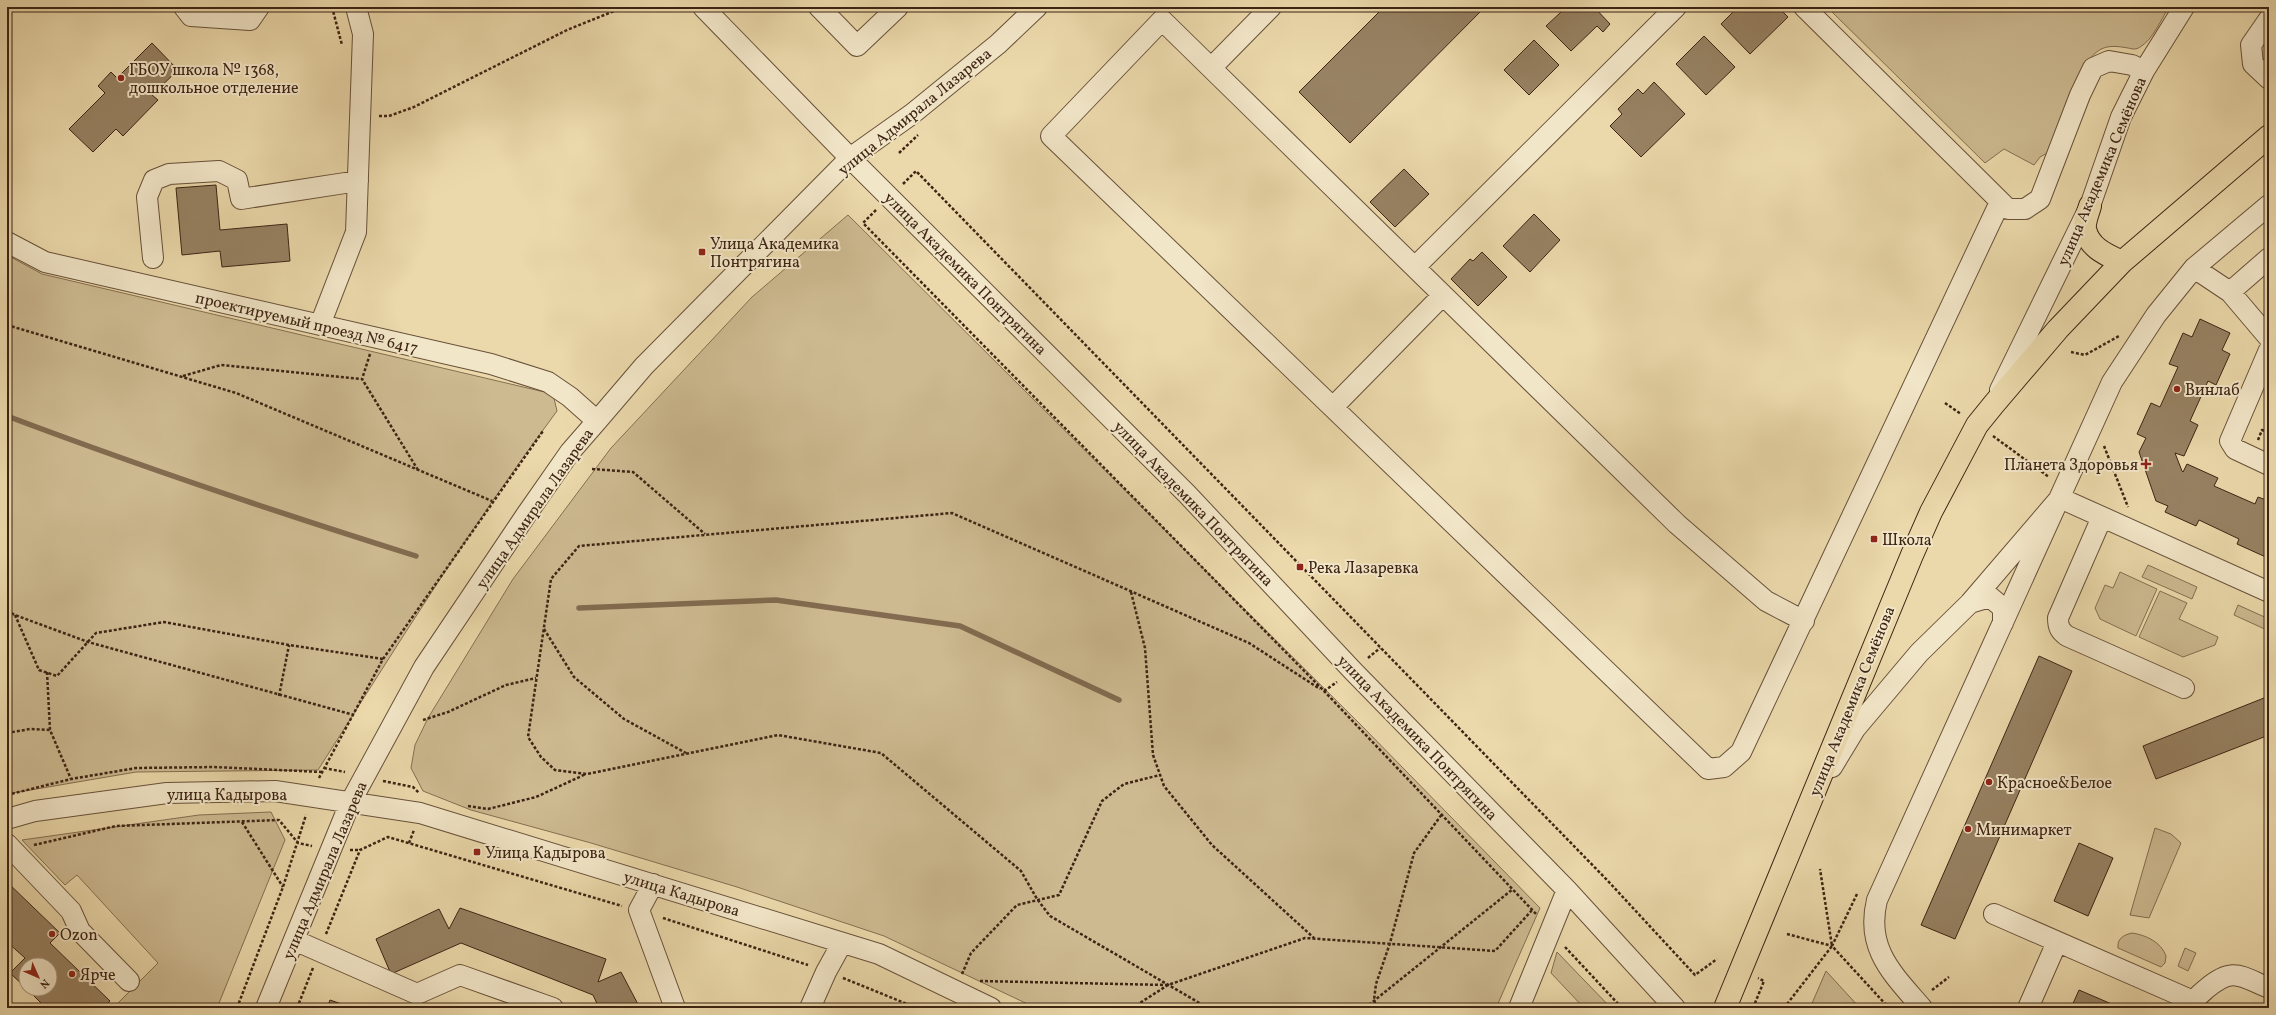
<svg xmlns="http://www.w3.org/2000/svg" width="2276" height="1015" font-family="Vollkorn,serif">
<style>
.green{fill:#cdba91;stroke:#856f52}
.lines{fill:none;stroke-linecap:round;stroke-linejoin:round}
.stream{stroke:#826b50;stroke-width:5.5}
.building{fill:#978263;stroke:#3d2414}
.minor-casing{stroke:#68513a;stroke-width:22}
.major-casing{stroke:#3d2414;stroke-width:24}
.path{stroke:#3d2414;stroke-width:2.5;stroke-dasharray:3 2;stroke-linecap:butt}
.minor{stroke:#f2e6c8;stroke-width:20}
.major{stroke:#ebd9ab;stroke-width:22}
.poi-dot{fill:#8f2418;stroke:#f2e6c8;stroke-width:1.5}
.labels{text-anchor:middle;stroke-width:4;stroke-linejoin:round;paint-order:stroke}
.poi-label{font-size:16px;fill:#3d2414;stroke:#f2e6c8;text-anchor:start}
.street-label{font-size:16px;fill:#3d2414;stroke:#f2e6c8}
</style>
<rect width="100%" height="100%" fill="#ebd9ab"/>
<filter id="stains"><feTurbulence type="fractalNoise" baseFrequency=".005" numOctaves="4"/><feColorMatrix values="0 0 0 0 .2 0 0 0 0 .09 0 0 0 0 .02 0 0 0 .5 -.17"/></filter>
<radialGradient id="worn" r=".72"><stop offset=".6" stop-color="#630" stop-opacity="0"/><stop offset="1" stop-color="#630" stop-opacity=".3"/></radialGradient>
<!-- green -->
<path class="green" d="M1827 7H2169C2161 19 2153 40 2140 47 2136 50 2132 49 2128 48 2106 44 2098 47 2085 65L2051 151 2040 157 2034 165 2004 149 1985 163Z
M848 215 1361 725 1540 908 1496 1008H1036L884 936 737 887 591 843 471 810 423 791 411 768 415 745 428 718 513 579 611 448 752 297Z
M7 255 42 274 553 394 557 411C471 526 395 649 318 770L136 772 7 794Z
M2148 565 2197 587 2192 599 2142 577Z
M2120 572 2157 589 2136 636 2100 619 2095 608 2105 585 2113 588Z
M2160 591 2187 603 2179 619 2218 637 2215 645 2183 657 2139 637Z
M2238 605 2269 619V631L2234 615Z
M271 812 285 840 217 1008H113L158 963 77 875 65 885 22 840 199 815Z
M2155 828 2171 834 2181 843 2149 918 2130 915Z
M2132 933C2146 935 2161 942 2166 956L2165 963 2161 967 2118 948C2117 939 2123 935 2132 933Z
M2185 948 2196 953 2188 971 2178 966Z
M1557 952 1611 1008H1584L1551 973Z
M1826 971 1860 1008H1810Z"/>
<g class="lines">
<!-- stream -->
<path class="stream" d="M7 416C142 467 279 513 416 556
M579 608 776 600 960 626 1119 700"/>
</g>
<!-- building -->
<path class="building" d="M1384 7H1485L1350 143 1299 92Z
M1559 7H1594L1610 24 1603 32 1597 26 1571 51 1546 26 1561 12 1557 9Z
M1738 7H1778L1788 17 1750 54 1721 24Z
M1704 36 1735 67 1706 95 1676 64Z
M1534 40 1559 65 1529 95 1504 70Z
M152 43 178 70 152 95 158 100 123 136 116 129 93 152 69 129 105 93 98 86 111 72 117 78Z
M1654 82 1685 114 1641 157 1610 126 1622 114 1618 109 1638 89 1643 94Z
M1404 169 1429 194 1395 227 1370 202Z
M216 185 220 230 287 224 290 261 222 267 220 251 182 255 176 188Z
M1534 214 1560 240 1530 272 1503 246Z
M1482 252 1507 277 1478 306 1451 279 1470 259 1473 261Z
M2200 319 2230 333 2222 350 2230 354 2216 385 2208 381 2190 421 2198 425 2184 456 2175 453 2182 471 2183 472 2187 464 2218 478 2214 486 2255 504 2258 497 2269 501 2268 558 2237 544 2239 539 2199 520 2196 526 2165 512 2168 506 2156 501 2139 452 2146 438 2137 434 2151 403 2160 407 2178 367 2169 364 2183 333 2192 337Z
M2039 656 2072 671 1955 939 1921 925Z
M2269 696V735L2156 779 2143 746Z
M2079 843 2113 858 2088 916 2054 901Z
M7 882 60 933 50 943 110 1001 103 1008H46L27 989H50V965H26V988L10 973 25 958 7 942Z
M460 908 606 959 598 982 621 972 640 1008H599L593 995 461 943 391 974 376 939 439 909 449 929Z
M2079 990 2121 1008H2071Z
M330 1000 353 1008H327Z"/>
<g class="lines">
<defs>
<path id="minor" d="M184 7 191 16 250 20 259 7
M703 7 850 158 1187 494 1353 671 1567 890 1675 1008
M819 7 857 46 898 7
M1271 7 1211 68 1677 524 1766 601 1804 621
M1804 7 2008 209H2025L2040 199 2080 95 2093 68 2109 61 2132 65 2144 71
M2269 19 2251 45 2253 64 2269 79
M1211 68 1162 20 1051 136 1708 769 1724 767 1741 752 2000 202
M7 242 45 262 491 364 548 382 570 397 597 421
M153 258 147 197 154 180 169 174 219 171 237 180 241 199 358 181
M1415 267 1676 7
M2194 268 2230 292 2269 338
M2230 292 2269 258
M320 325 356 232 363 34 356 7
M2269 350 2230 441 2235 449 2269 465
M2000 390 2090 206 2121 117 2144 71 2184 7
M1333 407 1443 295
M2102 517 2058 618C2058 627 2060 631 2067 636L2184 688
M1970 603 1990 597 2003 608V623
M1832 767 1855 729 1919 653 1970 603 2060 498 2269 592
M7 819 35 811 167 793 275 791 420 813 879 954 991 1008
M7 844 71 911 80 931 129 981
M653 884 639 910 675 1008
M1994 914 2193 1001
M294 940 417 994 460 975 553 1008
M266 1008 350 803 424 667 526 515 570 452 597 421 644 366 850 158 912 114 998 44 1037 7
M810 1008 826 972 842 943
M1519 1008 1567 890
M1922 1008C1893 974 1865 949 1877 900L2112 382 2156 315 2194 268 2269 205
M2028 1008 2057 942
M2189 1008C2193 1000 2199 995 2206 989 2233 966 2240 976 2269 988"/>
<path id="major" d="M2090 206C2088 213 2084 222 2085 229 2089 248 2107 255 2122 262
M1725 1008 1912 555 1931 512 1977 425 1994 404 2058 329 2122 262 2269 136"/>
</defs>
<!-- minor casing -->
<use href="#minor" class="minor-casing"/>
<!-- major casing -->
<use href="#major" class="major-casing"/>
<!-- path -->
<path class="path" d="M332 7 342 45
M379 116H389L414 107 567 30 624 7
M899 153 918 135
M903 184 916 171 1608 881 1695 975 1717 959
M876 210 863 223 1325 692 1537 915
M7 325 236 393 492 501
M2071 352 2085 355 2119 336
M370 354 362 379 418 470
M183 376 221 365 362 379
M1945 403 1961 414
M1993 436 2049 477
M2258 440 2262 430 2269 433
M2104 446 2128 507
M592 469 633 472 705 534
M1131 592 1145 648 1153 755 1164 786 1212 845 1314 938
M7 611 15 615 88 642 354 715
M15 615 39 670 57 676 96 633 164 622 289 645 383 659
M544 629 574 677 624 719 686 753
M1368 658 1380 648
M47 672 50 730 71 779
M1324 691 1337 682
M279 696 289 645
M423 720 448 712 506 685 536 678
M7 733 30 729 50 730
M324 768 345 772
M319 778 383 659 543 431
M383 781 413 787 419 793
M7 795 71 779 136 768 214 767 322 772
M468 806 488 809 536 797 586 774
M242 822 283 887
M409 843 414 830
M34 845 116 826 279 820 298 843 312 846
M350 850H360
M1857 894 1832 946 1889 1008
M663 918 808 965
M326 934 360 850 388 837 622 906
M1787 934 1832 946
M1565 947 1622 1008
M962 974 971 953 1017 905 1059 895 1102 801 1124 784 1160 775
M843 978 917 1008
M980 981 1167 985
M1932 990 1949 977
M237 1008 283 887 306 815
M297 1008 313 968
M1132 1008 1168 985 1305 938 1495 951 1533 909
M1208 1008 1050 916 1037 899 1021 871 881 753 778 735 587 774 555 770 541 757 528 737 551 579 579 546 952 513 1249 643 1320 689
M1365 1008 1513 889
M1377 1008 1374 1000 1376 984 1390 943 1414 853 1442 814
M1753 1008 1764 981 1758 978
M1784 1008 1832 946 1820 869"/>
<!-- minor -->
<use href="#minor" class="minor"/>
<!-- major -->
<use href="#major" class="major"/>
</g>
<!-- markers -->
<g class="poi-dot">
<circle cx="121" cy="78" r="4"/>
<rect x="698" y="248" width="8" height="8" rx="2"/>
<circle cx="2177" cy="389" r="4"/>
<path d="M2144 458h4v4h4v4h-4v4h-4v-4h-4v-4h4z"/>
<rect x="1870" y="535" width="8" height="8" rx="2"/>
<rect x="1296" y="563" width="8" height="8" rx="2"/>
<circle cx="1989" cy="782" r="4"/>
<circle cx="1968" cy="829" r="4"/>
<rect x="473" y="848" width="8" height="8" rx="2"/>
<circle cx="52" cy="934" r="4"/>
<circle cx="72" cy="974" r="4"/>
</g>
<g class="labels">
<!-- poi labels -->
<g class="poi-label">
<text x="129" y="75">ГБОУ школа № 1368,<tspan x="129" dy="18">дошкольное отделение</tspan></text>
<text x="710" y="249">Улица Академика<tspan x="710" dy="18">Понтрягина</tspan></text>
<text x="2185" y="395">Винлаб</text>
<text x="2138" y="470" text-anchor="end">Планета Здоровья</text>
<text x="1882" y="545">Школа</text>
<text x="1308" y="573">Река Лазаревка</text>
<text x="1997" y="788">Красное&amp;Белое</text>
<text x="1976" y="835">Минимаркет</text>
<text x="485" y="858">Улица Кадырова</text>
<text x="60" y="940">Ozon</text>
<text x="80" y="980">Ярче</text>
</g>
<!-- street labels -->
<g class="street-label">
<text transform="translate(914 111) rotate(-39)" y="6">улица Адмирала Лазарева</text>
<text transform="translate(2101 171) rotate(-67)" y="6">улица Академика Семёнова</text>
<text transform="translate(966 273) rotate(45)" y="6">улица Академика Понтрягина</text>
<text transform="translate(307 322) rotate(13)" y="6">проектируемый проезд № 6417</text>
<text transform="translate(1194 503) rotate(46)" y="6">улица Академика Понтрягина</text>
<text transform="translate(534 508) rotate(-55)" y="6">улица Адмирала Лазарева</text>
<text transform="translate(1851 701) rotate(-68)" y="6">улица Академика Семёнова</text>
<text transform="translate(1418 737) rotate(46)" y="6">улица Академика Понтрягина</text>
<text x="227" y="800">улица Кадырова</text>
<text transform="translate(324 870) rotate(-67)" y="6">улица Адмирала Лазарева</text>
<text transform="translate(682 893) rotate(17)" y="6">улица Кадырова</text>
</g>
</g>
<!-- margin -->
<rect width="2276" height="1015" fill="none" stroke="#ebd9ab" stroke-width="24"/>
<rect x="8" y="8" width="2260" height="999" fill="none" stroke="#3d2414" stroke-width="2"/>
<rect x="12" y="12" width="2252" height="991" fill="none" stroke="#3d2414"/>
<!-- north arrow -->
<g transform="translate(38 977) rotate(135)"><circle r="19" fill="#f2e6c8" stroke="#aa9880"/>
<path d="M0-3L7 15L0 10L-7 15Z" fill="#8f2418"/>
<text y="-6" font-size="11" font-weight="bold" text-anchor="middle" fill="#3d2414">N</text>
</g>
<rect width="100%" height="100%" filter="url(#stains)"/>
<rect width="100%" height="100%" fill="url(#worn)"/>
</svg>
